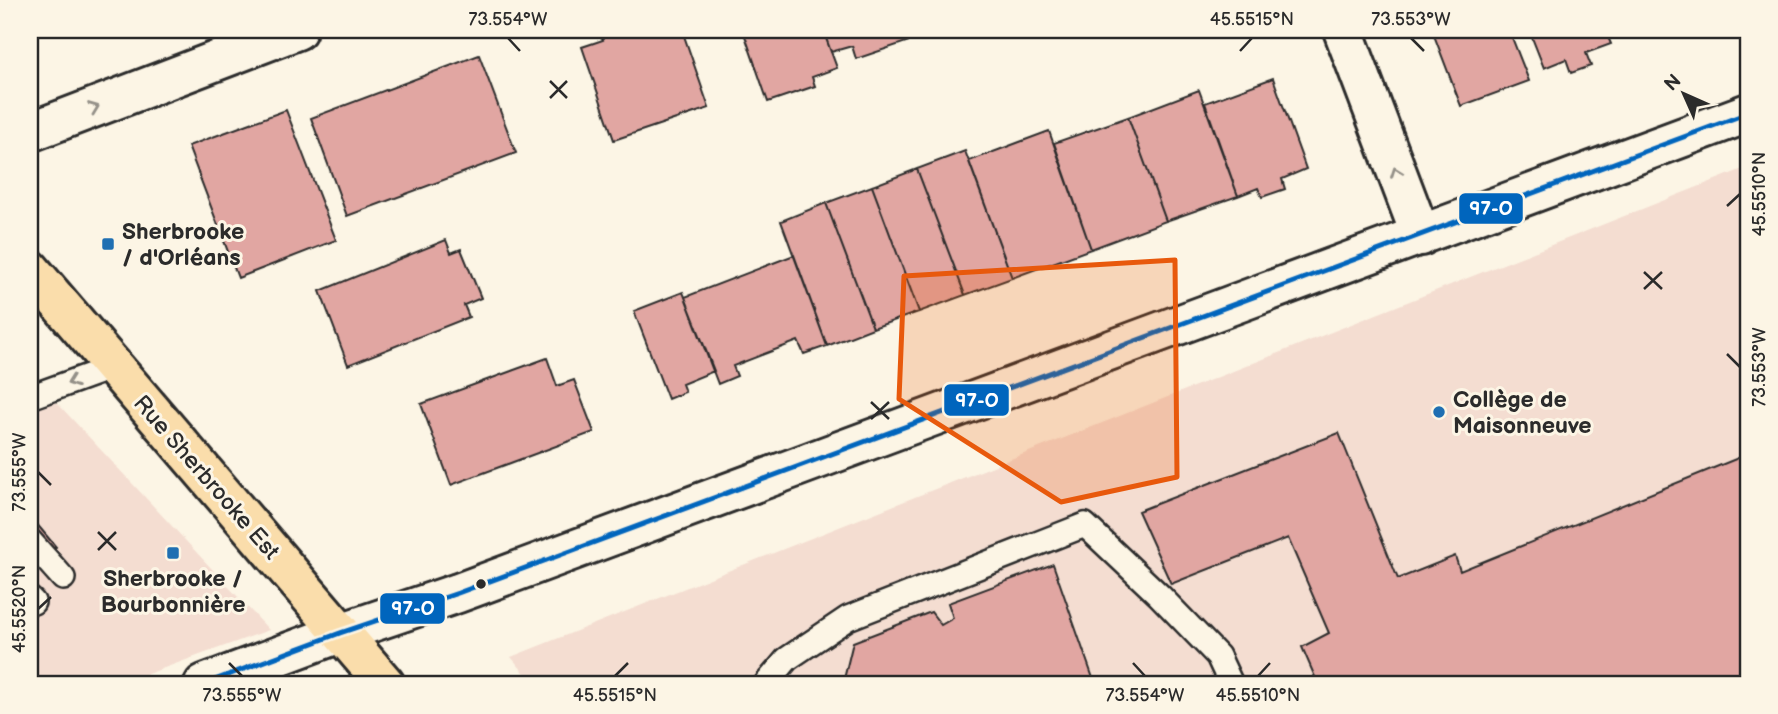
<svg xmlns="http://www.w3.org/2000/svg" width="1778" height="714" font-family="'Balsamiq Sans',sans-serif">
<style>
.built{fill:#f4ddd1}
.building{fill:#e1a6a2;stroke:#2b2b2b;stroke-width:2}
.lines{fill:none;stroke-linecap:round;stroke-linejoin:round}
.lane-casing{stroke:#2b2b2b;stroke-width:28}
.street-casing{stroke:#2b2b2b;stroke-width:44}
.primary-casing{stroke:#2b2b2b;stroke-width:44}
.lane{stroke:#fcf5e5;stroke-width:23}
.street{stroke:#fcf5e5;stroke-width:38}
.primary{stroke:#faddab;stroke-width:38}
.bus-1-casing{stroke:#fcf5e5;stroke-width:10}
.bus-1{stroke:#0065bd;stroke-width:5}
.oneway{stroke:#949088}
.marked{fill:#e8590c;fill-opacity:0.2;stroke:#e8590c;stroke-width:5;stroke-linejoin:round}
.ticks{fill:none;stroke:#2b2b2b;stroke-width:2.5}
.poi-dot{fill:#1f6fb2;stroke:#fcf5e5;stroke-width:2.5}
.bus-dot{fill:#2b2b2b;stroke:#fcf5e5;stroke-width:2.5}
.labels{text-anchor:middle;stroke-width:6;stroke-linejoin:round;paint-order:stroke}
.poi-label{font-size:23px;font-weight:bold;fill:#2b2b2b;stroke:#fcf5e5;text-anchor:start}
.street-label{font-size:23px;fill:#2b2b2b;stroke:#fcf5e5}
.line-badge{stroke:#fcf5e5;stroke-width:2.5}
.badge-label{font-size:19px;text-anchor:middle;font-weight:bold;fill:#fff}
.neatline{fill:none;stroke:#2b2b2b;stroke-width:2.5}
.ticks-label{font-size:18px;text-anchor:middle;fill:#2b2b2b}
</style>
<rect width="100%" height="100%" fill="#fcf5e5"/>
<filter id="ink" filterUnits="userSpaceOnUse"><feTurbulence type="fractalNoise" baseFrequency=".0143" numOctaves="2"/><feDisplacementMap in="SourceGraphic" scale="14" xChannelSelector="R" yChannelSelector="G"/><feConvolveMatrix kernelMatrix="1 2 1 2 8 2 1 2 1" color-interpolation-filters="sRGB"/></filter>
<g filter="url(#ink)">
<!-- built -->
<path class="built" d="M1748 167V684H534L511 657Z
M31 375 269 630 120 684H30Z"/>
<!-- building -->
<path class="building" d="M682 30 709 108 614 140 582 47 603 40 599 31 602 30Z
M743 30H823L837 68 812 77 815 86 768 102Z
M823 30H925L927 35 856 59 852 46 831 52Z
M1432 30H1509L1529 81 1461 106Z
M1529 30H1605L1611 44 1586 53 1591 66 1571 73 1566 59 1544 68Z
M479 55 516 153 347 216 311 118Z
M1273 78 1306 169 1282 179 1285 189 1262 197 1258 188 1238 196 1205 103Z
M1199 90 1238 196 1166 221 1128 117Z
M286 110 336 240 238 278 188 146Z
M1128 117 1166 221 1091 249 1054 143Z
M1049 131 1091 249 1012 278 969 161Z
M965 151 1012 278 965 295 917 169Z
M917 169 965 295 919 312 872 186Z
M872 186 919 312 873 328 826 203Z
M826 203 873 328 827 346 781 221Z
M446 240 451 253 461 249 481 298 464 305 469 317 348 365 320 291Z
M794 255 827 346 804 354 798 341 733 366 737 376 718 384 685 297Z
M683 292 714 371 682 384 685 392 668 399 634 311Z
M547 358 557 386 574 380 594 432 451 485 421 404Z
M1339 433 1398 579 1455 556 1460 571 1748 454V684H1318L1302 647 1329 633 1288 538 1171 584 1138 511Z
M30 516 56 547 30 569Z
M1053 564 1095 684H848L844 679 853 642 931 612 941 625 953 618 948 603Z"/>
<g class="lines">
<defs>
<path id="lane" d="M30 397 113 367
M30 541 63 578
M30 599 33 602
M766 684 787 659 848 618 1085 525 1159 595 1218 656 1231 684"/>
<path id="street" d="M1343 30 1421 236
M30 132 297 30
M204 684 340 633 458 593 1748 113"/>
<path id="primary" d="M30 269 385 684"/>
</defs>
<!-- lane casing -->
<use href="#lane" class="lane-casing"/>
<!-- street casing -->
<use href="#street" class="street-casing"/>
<!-- primary casing -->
<use href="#primary" class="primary-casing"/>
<!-- lane -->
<use href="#lane" class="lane"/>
<!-- street -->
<use href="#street" class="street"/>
<!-- primary -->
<use href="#primary" class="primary"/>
<defs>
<path id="bus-1" d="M204 684 340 633 458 593 1748 113"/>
</defs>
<!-- bus-1 casing -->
<use href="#bus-1" class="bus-1-casing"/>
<!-- bus-1 -->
<use href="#bus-1" class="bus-1"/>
</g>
<!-- one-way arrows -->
<defs><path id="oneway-chevron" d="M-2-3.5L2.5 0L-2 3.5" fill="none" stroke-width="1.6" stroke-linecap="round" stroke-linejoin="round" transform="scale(1.75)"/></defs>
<g class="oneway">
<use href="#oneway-chevron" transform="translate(94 108) rotate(-21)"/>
<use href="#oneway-chevron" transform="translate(1396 172) rotate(-110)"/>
<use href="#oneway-chevron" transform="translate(72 382) rotate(160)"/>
</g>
</g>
<!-- marked area -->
<path class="marked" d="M1175 260 1177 477 1061 502 899 399 904 276Z"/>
<!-- ticks -->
<path class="ticks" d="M508 38 520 51M1411 38 1424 51M1240 51 1252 38M550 81 567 98M550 98 567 81M1727 206 1740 194M1644 272 1662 289M1644 289 1662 272M1727 354 1740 367M871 402 889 419M871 419 889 402M38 472 51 485M98 532 116 550M98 550 116 532M38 609 51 597M229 663 242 676M1133 663 1145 676M615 676 628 663M1258 676 1270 663"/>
<!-- markers -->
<g class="poi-dot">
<rect x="101" y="237" width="14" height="14" rx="3.5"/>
<circle cx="1439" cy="412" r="7"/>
<rect x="166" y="546" width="14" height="14" rx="3.5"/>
</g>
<circle class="bus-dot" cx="481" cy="584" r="6"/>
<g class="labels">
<!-- poi labels -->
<g class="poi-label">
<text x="122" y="239">Sherbrooke<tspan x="122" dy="26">/ d'Orléans</tspan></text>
<text x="1453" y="407">Collège de<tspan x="1453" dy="26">Maisonneuve</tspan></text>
<text x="173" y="586" text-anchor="middle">Sherbrooke /<tspan x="173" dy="26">Bourbonnière</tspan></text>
</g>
<!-- street labels -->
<g class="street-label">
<text transform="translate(207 477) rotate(49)" y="8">Rue Sherbrooke Est</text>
</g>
</g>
<g class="line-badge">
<rect x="1458" y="192" width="66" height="33" rx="7" fill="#0065bd"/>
<rect x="943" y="383" width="67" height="34" rx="7" fill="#0065bd"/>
<rect x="379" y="592" width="67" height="33" rx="7" fill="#0065bd"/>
</g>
<g class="badge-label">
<text x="1491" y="215">97-O</text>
<text x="977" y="407">97-O</text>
<text x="413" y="615">97-O</text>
</g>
<!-- margin -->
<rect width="1778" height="714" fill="none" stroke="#fcf5e5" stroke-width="77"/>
<!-- north arrow -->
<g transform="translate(1684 94) rotate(315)" stroke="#fcf5e5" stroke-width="5" paint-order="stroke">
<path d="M0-5L12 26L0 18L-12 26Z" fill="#2b2b2b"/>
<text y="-10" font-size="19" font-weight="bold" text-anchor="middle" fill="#2b2b2b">N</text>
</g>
<rect x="38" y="38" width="1702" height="638" class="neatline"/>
<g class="ticks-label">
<text x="508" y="25">73.554°W</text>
<text x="1252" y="25">45.5515°N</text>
<text x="1411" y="25">73.553°W</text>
<text transform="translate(1759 194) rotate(-90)" y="6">45.5510°N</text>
<text transform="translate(1759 367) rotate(-90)" y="6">73.553°W</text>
<text transform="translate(19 472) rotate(-90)" y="6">73.555°W</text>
<text transform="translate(19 609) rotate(-90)" y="6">45.5520°N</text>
<text x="242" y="701">73.555°W</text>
<text x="615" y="701">45.5515°N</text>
<text x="1145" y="701">73.554°W</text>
<text x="1258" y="701">45.5510°N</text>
</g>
</svg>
